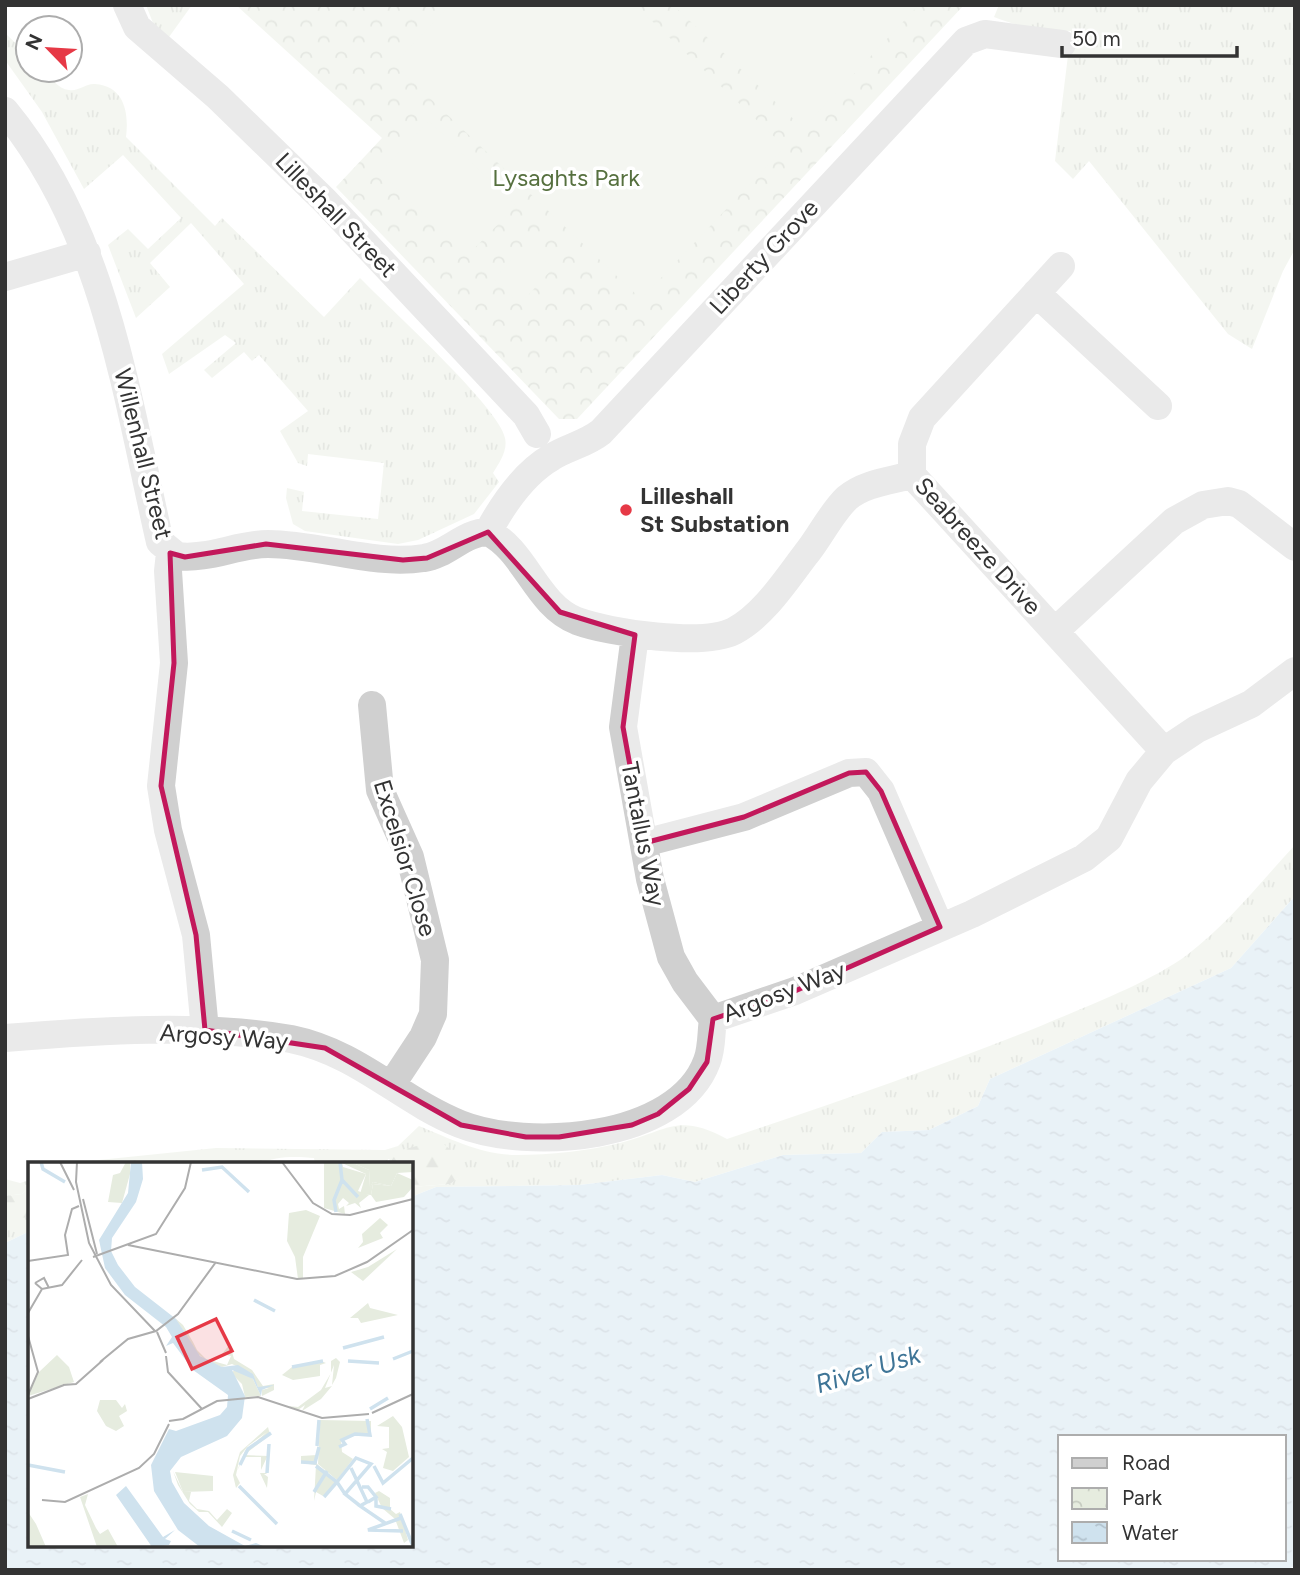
<svg xmlns="http://www.w3.org/2000/svg" width="1300" height="1575" font-family="Figtree,sans-serif">
<style>
.grass{fill:url(#grass-tufts)}
.forest{fill:url(#forest-firs)}
.park{fill:url(#park-crowns)}
.pitch{fill:#e6ecdf}
.water{fill:url(#water-ripples);fill-rule:evenodd}
.lines{fill:none;stroke-linecap:round;stroke-linejoin:round}
.minor{stroke:#d0d0d0;stroke-width:28}
.marked{fill:none;stroke:#c2185b;stroke-width:5;stroke-linejoin:round}
.poi-dot{fill:#e63946;stroke:#fff;stroke-width:2.5}
.labels{text-anchor:middle;stroke-width:7;stroke-linejoin:round;paint-order:stroke}
.park-label{font-size:24px;fill:#56703f;stroke:#fff}
.street-label{font-size:24px;fill:#333;stroke:#fff}
.poi-label{font-size:24px;font-weight:bold;fill:#333;stroke:#fff;text-anchor:start}
.water-label{font-size:26px;font-style:italic;fill:#3f7597;stroke:#fff}
.inset-river{fill:none;stroke:#cfe2ee;stroke-width:3.5}
.inset-road{fill:none;stroke:#adadad;stroke-width:2}
.view{fill:#e63946;fill-opacity:0.15;stroke:#e63946;stroke-width:3.5}
.inset-edge{fill:none;stroke:#333;stroke-width:3.5}
</style>
<defs>
<pattern id="grass-tufts" width="24" height="20" patternUnits="userSpaceOnUse" patternTransform="scale(1.75)"><rect width="24" height="20" fill="#e6ecdf"/><path d="M3 7l-1-3M5 7V3M7 7l1-3M15 17l-1-3M17 17v-4M19 17l1-3" fill="none" stroke="#c6cbc0"/></pattern>
<pattern id="forest-firs" width="22" height="20" patternUnits="userSpaceOnUse" patternTransform="scale(1.75)"><rect width="22" height="20" fill="#e6ecdf"/><path d="M5 1l3.5 6h-7zM16 11l3.5 6h-7z" fill="#c6cbc0"/></pattern>
<pattern id="park-crowns" width="20" height="18" patternUnits="userSpaceOnUse" patternTransform="scale(1.75)"><rect width="20" height="18" fill="#e6ecdf"/><path d="M2 6a3 3 0 1 1 6 0M12 15a3 3 0 1 1 6 0" fill="none" stroke="#c6cbc0"/></pattern>
<pattern id="water-ripples" width="26" height="14" patternUnits="userSpaceOnUse" patternTransform="scale(1.75)"><rect width="26" height="14" fill="#cfe2ee"/><path d="M2 4q2-2 4 0t4 0M15 11q2-2 4 0t4 0" fill="none" stroke="#b2c2cd"/></pattern>
</defs>
<rect width="100%" height="100%" fill="#fff"/>
<!-- grass -->
<path class="grass" d="M146 5H192L169 37 153 23Z
M999 5H1295V249L1283 271 1252 349 1228 334 1089 161 1073 179 1055 161 1071 31C1044 31 1019 27 994 17Z
M5 33 28 55V70H43C50 77 58 89 69 90 78 92 86 83 95 84 125 86 129 114 126 137L215 226 222 218 324 317 360 278C387 306 500 408 505 438 508 451 499 463 493 473L499 482 474 514 418 540 398 544 305 531 293 524 286 498 287 488 304 492 302 511 378 519 384 463 308 454 307 466 298 463 280 431 308 411 259 355 252 361 244 352 212 378 204 370 236 343 225 335 169 374 162 354 244 284 191 223 150 263 170 287 136 318 108 245 128 229 148 249 181 218 123 155 84 189 42 112 5 60Z
M1295 845V896L1231 968 990 1079 978 1106 929 1130 882 1132 861 1153 783 1155 695 1182 662 1175 579 1185 436 1187 411 1197V1187L450 1184 462 1175 388 1159 387 1164H315L314 1158C296 1156 275 1156 259 1164H60L216 1148 385 1150 398 1146 419 1126C451 1139 482 1155 517 1155 550 1155 588 1151 620 1143 668 1131 677 1112 727 1139 834 1103 939 1067 1043 1025 1085 1007 1151 982 1187 955 1228 924 1260 883 1295 845Z
M5 1179 20 1183 30 1180V1187L22 1194 5 1196Z
M30 1215V1231L5 1243V1221Z"/>
<!-- forest -->
<path class="forest" d="M439 1140 459 1157 463 1175 450 1184 411 1187V1164H387L394 1152Z
M30 1187V1216L5 1222V1196L22 1194Z"/>
<!-- park -->
<path class="park" d="M236 5H964L577 419H559L336 187 382 138Z"/>
<!-- pitch -->
<path class="pitch" d="M450 5H635L785 147 641 299 394 64Z
M673 5H919L803 128Z
M429 121 516 206 467 256 380 172Z
M527 243 553 268 520 304 494 279Z"/>
<!-- water -->
<path class="water" d="M1295 896V1566L1285 1570H5V1243L30 1231V1545H411V1197L436 1187 579 1185 662 1175 695 1182 783 1155 861 1153 882 1132 929 1130 978 1106 990 1079 1231 968ZM1060 1437H1284V1559H1060Z"/>
<g class="lines">
<!-- minor -->
<path class="minor" d="M127 5 137 27 218 97 325 201 526 415 537 434
M5 111C105 232 126 394 160 542L177 556C208 560 238 544 268 544 319 544 373 566 424 558 447 555 464 532 488 532 526 551 536 605 577 621 610 633 703 647 734 631 764 615 786 580 806 554 820 537 831 513 847 498 865 483 890 481 912 475
M1061 266 922 418 912 444V475L1164 751
M5 277 87 253
M1036 293 1158 406
M488 532C503 504 524 473 552 457 568 447 586 444 601 432L966 41 985 34 1062 44
M170 553 168 571 174 663 161 786 168 830 196 935 205 1030
M1055 631 1174 521 1203 505 1228 501 1239 504 1295 547
M635 635 623 727 650 879 671 957 685 982 713 1019
M372 705 380 790 410 857 435 960 433 1014 423 1037 392 1084
M644 843 744 817 849 773 866 772 881 791 940 927
M5 1038C94 1031 203 1023 291 1039 359 1053 400 1100 460 1124 527 1151 678 1141 707 1061 712 1049 711 1032 713 1019L795 991 972 914 1084 858 1109 838 1139 781 1164 751 1197 729 1251 704 1295 671"/>
</g>
<!-- marked area -->
<path d="M0 0H1300V1575H0ZM488 532 560 612 635 635 623 727 644 843 744 817 849 773 866 772 881 791 940 927 795 991 713 1019 707 1062 689 1089 658 1114 632 1125 559 1137H526L461 1125 325 1048 205 1030 196 935 161 786 174 663 170 553 185 557 266 544 403 560 427 558Z" fill="#fff" fill-opacity=".55" fill-rule="evenodd"/>
<path class="marked" d="M488 532 560 612 635 635 623 727 644 843 744 817 849 773 866 772 881 791 940 927 795 991 713 1019 707 1062 689 1089 658 1114 632 1125 559 1137H526L461 1125 325 1048 205 1030 196 935 161 786 174 663 170 553 185 557 266 544 403 560 427 558Z"/>
<!-- markers -->
<circle class="poi-dot" cx="626" cy="510" r="7"/>
<g class="labels">
<!-- park labels -->
<g class="park-label">
<text x="566" y="186">Lysaghts Park</text>
</g>
<!-- street labels -->
<g class="street-label">
<text transform="translate(336 215) rotate(46)" y="8">Lilleshall Street</text>
<text transform="translate(764 257) rotate(-47)" y="8">Liberty Grove</text>
<text transform="translate(143 454) rotate(76)" y="8">Willenhall Street</text>
<text transform="translate(978 546) rotate(48)" y="8">Seabreeze Drive</text>
<text transform="translate(643 834) rotate(79)" y="8">Tantallus Way</text>
<text transform="translate(405 858) rotate(73)" y="8">Excelsior Close</text>
<text transform="translate(784 992) rotate(-21)" y="8">Argosy Way</text>
<text transform="translate(224 1037) rotate(4)" y="8">Argosy Way</text>
</g>
<!-- poi labels -->
<g class="poi-label">
<text x="640" y="504">Lilleshall<tspan x="640" dy="28">St Substation</tspan></text>
</g>
<!-- water labels -->
<g class="water-label">
<text transform="translate(868 1369) rotate(-17)" y="9">River Usk</text>
</g>
</g>
<!-- overview -->
<g transform="translate(28 1162)">
<rect width="385" height="385" fill="#fff"/>
<path d="M323 0 341 8 342 25 345 20 363 24 345 22 343 33 332 32 338 12 314 1ZM352 56 360 63 352 71 355 76 330 86 335 80 334 72ZM147 156 155 163 165 180 169 188 178 197 199 203 203 194 194 192 202 182 206 197 224 208 235 224 246 222V228L234 234V228L241 226 230 225 223 211 204 202 194 205 179 199 170 192ZM72 238H88L94 246 97 242 99 249 91 254 96 264 88 269 78 264 69 249ZM289 293V302L309 319 295 334 288 330 286 339 288 303 273 301V294ZM145 309 155 330H163L161 339 169 347 181 349 189 358 199 347 204 351 194 365 180 350H171L162 342 150 323ZM60 332 57 343 68 366 72 372 80 367 90 385H69L52 335ZM0 350 8 362 18 385H0Z" fill="#e6ecdf"/>
<path d="M296 0H314L315 5 338 12 330 29 341 33 331 41 333 46 327 41 318 44 321 41 315 36 310 42 311 47 316 44 317 52 296 46ZM323 0H382L385 10 369 11 363 24 345 20 342 26 341 8ZM308 196 312 200 308 216 304 223 306 203 297 226 304 224 293 237 274 249 277 243 270 248 260 244 270 245 293 228 303 211V199ZM240 265 242 273 216 293 241 294 240 310 238 312H236L240 315 239 326 232 311H239V295L233 308V295H216L209 309 217 289 239 270 220 284 212 294 208 313 212 321 208 326 205 313 212 290ZM351 329 362 336V347L368 352 372 350 380 378 376 381 367 357 354 346 347 331Z" fill="#e6ecdf"/>
<path d="M369 11 385 18V25L376 35 348 40 343 33 345 22 363 24Z" fill="#e6ecdf"/>
<path d="M98 0H102V12L94 41 80 40 85 13 92 11ZM278 48 292 54 275 95V117H270L267 95 259 79 261 51ZM340 141 342 146 370 153 333 161 330 156H322ZM29 193 41 205 46 220 0 234 11 210ZM293 199 298 201 292 203V214L265 218 254 213 264 205ZM208 207 225 217 233 234 217 235 214 222 203 211ZM365 254 374 265 381 295 365 309 355 306 359 290 354 287 361 286V265L349 264ZM147 310 185 314V329L155 330Z" fill="#e6ecdf"/>
<path d="M369 87 335 119 323 110 340 105Z" fill="#e6ecdf"/>
<path d="M292 258 343 259V273L327 272 313 278 314 290 325 297 309 318 290 302Z" fill="#e6ecdf"/>
<path d="M103 0H114L115 17 108 40 84 76 83 89 90 103 107 125 148 157 172 194 194 205 210 203 225 212 230 225 246 223 234 228 233 234 225 217 204 208 217 234 214 256 199 274 153 295 142 309 144 320 156 341 181 364 217 384 228 381 235 384 172 385 150 368 126 329 123 303 141 267 148 269 192 253 199 245 200 233 165 208 145 181 138 184 144 175 138 165 97 133 77 106 71 78 100 31ZM98 324 135 375 147 368 137 377 143 379 141 383 124 385 88 333Z" fill="#cfe2ee"/>
<path class="inset-river" d="M13 0 15 7 37 20M312 0 314 18 330 35M174 8 194 5 221 30M308 50 306 38 314 18M226 138 247 149M315 186 356 175M365 197 385 189M320 199 351 201M264 205 295 199M342 247 360 236M289 284 291 258M311 285 317 282 314 278 327 272 342 273 339 257M273 300 287 301 291 285M0 303 37 310M212 303 220 287 243 271M288 304 309 320 296 335M346 304 355 321 385 296M323 306 339 340 332 344 357 361M239 311 241 282M211 324 249 362M334 325H340L348 335 340 340M286 330 299 309M317 332 309 320 328 296 343 302 317 332 331 343M348 336V344L363 347M372 352 385 384M373 356 340 368 375 369M204 369 223 378"/>
<path class="inset-road" d="M32 0 46 28M49 0 48 20 61 81 83 123 127 169M254 0 285 41 304 52 322 53 385 37M55 37 69 92M100 83 269 117 307 114 339 100 385 68M65 95 128 72 157 26 163 0M0 99 40 93 37 73 44 47 51 44M7 121 14 127 34 123 54 98M7 121 16 116 21 126M0 151 14 127M129 170 138 191M0 174 10 210 0 233M138 194 140 210 174 247M72 200 100 177 128 169 150 152 188 100M35 223 48 222 75 198M0 237 36 223M344 251 385 232M141 259 155 257 189 239 230 235 294 256 341 252M14 338 37 340 111 306 126 292 141 262"/>
<path class="view" d="M188 157 204 189 164 207 149 175Z"/>
<rect width="385" height="385" class="inset-edge"/>
</g>
<!-- border -->
<rect width="1300" height="1575" fill="none" stroke="#333333" stroke-width="14"/>
<!-- legend -->
<rect x="1058" y="1435" width="228" height="126" fill="#ffffff" stroke="#adadad" stroke-width="2"/>
<rect x="1072" y="1458" width="35" height="10" fill="#d0d0d0" stroke="#adadad" stroke-width="2"/>
<text x="1122" y="1470" font-size="21" fill="#333333">Road</text>
<rect x="1072" y="1488" width="35" height="21" fill="url(#park-crowns)" stroke="#adadad" stroke-width="2"/>
<text x="1122" y="1505" font-size="21" fill="#333333">Park</text>
<rect x="1072" y="1522" width="35" height="21" fill="url(#water-ripples)" stroke="#adadad" stroke-width="2"/>
<text x="1122" y="1540" font-size="21" fill="#333333">Water</text>
<!-- north arrow -->
<g transform="translate(49 49) rotate(295)"><circle r="33" fill="#ffffff" stroke="#adadad" stroke-width="2"/>
<path d="M0-5L12 26L0 18L-12 26Z" fill="#e63946"/>
<text y="-10" font-size="19" font-weight="bold" text-anchor="middle" fill="#333333">N</text>
</g>
<!-- scale -->
<path d="M1062 46v10h175v-10" fill="none" stroke="#333333" stroke-width="3.5"/>
<text x="1072" y="46" font-size="21" fill="#333333" stroke="#ffffff" stroke-width="5" paint-order="stroke">50 m</text>
</svg>
